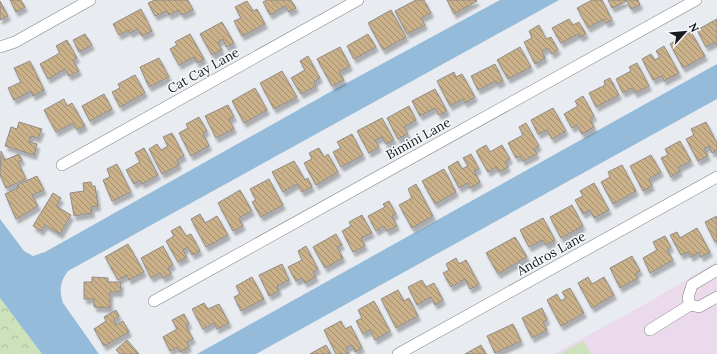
<svg xmlns="http://www.w3.org/2000/svg" width="717" height="354" font-family="Lora,serif">
<style>
.education{fill:#ebdaec}
.forest{fill:url(#forest-crowns)}
.park{fill:#cde1bb}
.water{fill:#95bbda}
.building{fill:url(#building-back-hatch);stroke:#8f8c88;filter:url(#shadow)}
.lines{fill:none;stroke-linecap:round;stroke-linejoin:round}
.minor-casing{stroke:#7e8184;stroke-width:12}
.minor{stroke:#fff;stroke-width:11}
.labels{text-anchor:middle;stroke-width:3;stroke-linejoin:round;paint-order:stroke}
.street-label{font-size:13px;fill:#1a1b1d;stroke:#f5f8fc}
</style>
<defs>
<pattern id="forest-crowns" width="20" height="18" patternUnits="userSpaceOnUse"><rect width="20" height="18" fill="#cde1bb"/><path d="M2 6a3 3 0 1 1 6 0M12 15a3 3 0 1 1 6 0" fill="none" stroke="#afc0a0"/></pattern>
<pattern id="building-back-hatch" width="6" height="6" patternUnits="userSpaceOnUse"><rect width="6" height="6" fill="#cbb18a"/><path d="M-1 5l2 2M0 0l6 6M5-1l2 2" fill="none" stroke="#a48f70"/></pattern>
<filter id="shadow"><feDropShadow dx="2.5" dy="4.5" stdDeviation="1" flood-color="#0004"/></filter>
</defs>
<rect width="100%" height="100%" fill="#e8ebef"/>
<!-- education -->
<path class="education" d="M717 261V354H554L651 301Z"/>
<!-- forest -->
<path class="forest" d="M0 298 42 354H0Z"/>
<!-- park -->
<path class="park" d="M583 341 591 354H560Z"/>
<!-- water -->
<path class="water" d="M500 0H559L68 271C60 282 59 290 63 303L99 354H42L0 298V219L24 251 33 256 45 252 330 92Z
M717 64V99L256 354H197Z"/>
<!-- building -->
<path class="building" d="M10 0H21L25 7 16 12Z
M155 0H188L193 10 182 15 179 10 169 15 167 11 155 16 148 3Z
M267 0H291L296 8 289 12 285 6 270 15 263 2Z
M416 0H424L431 13 421 18 425 25 407 34 395 11Z
M447 0H476L477 1 454 14Z
M592 0H602L612 20 606 23 604 19 588 28 577 8Z
M608 0H638L640 5 631 9 627 1 612 8Z
M0 1 8 16 0 20Z
M247 1 253 11 257 9 265 24 242 36 234 21 241 18 235 7Z
M141 9 152 31 142 36 138 29 130 33 129 30 119 35 113 24Z
M391 10 406 37 383 50 368 23Z
M569 19 573 25 579 22 586 34 580 37 578 34 561 43 552 28Z
M717 19V46L715 42 706 47 697 30Z
M222 22 234 43 226 47 223 39 218 42 222 50 212 55 200 34Z
M539 25 546 39 551 37 558 50 552 54 548 48 542 51 545 58 535 64 524 42 532 38 529 31Z
M691 32 705 56 683 68 670 44Z
M85 34 92 45 79 52 73 40Z
M190 34 204 59 197 63 194 57 179 65 170 49 177 45 175 42Z
M368 34 376 47 354 59 347 46Z
M67 40 77 58 73 60 79 71 69 76 65 69 48 79 40 64 60 53 56 46Z
M664 46 679 73 664 81 662 76 653 80 642 59 651 54 655 60 660 57 656 51Z
M340 47 350 66 339 72 344 80 332 86 317 59Z
M520 47 531 67 508 79 497 60Z
M308 56 320 78 314 82 316 86 301 94 291 78 305 70 300 61Z
M159 58 169 77 149 87 140 67Z
M30 61 44 90 33 96 31 91 14 100 8 88 21 82 14 68Z
M637 63 649 86 635 93 632 88 623 93 616 79 631 71 629 67Z
M495 64 503 81 497 84 496 81 478 90 471 76Z
M282 71 297 97 274 109 260 83Z
M454 72 456 77 462 74 475 97 465 103 463 99 450 106 437 81Z
M135 75 145 93 120 107 112 92 120 88 118 84Z
M610 78 619 95 596 107 589 93 605 85 604 81Z
M255 88 267 110 244 123 232 101Z
M435 89 447 111 439 115 435 108 420 116 412 101Z
M104 94 112 109 90 121 82 106Z
M583 96 594 116 590 119 594 127 582 134 577 125 572 128 564 114 578 106 575 101Z
M64 99 67 106 72 103 85 126 77 130 73 123 56 132 44 110Z
M228 105 234 117 229 119 234 129 216 138 205 116Z
M409 106 416 120 404 127 408 134 398 139 387 118Z
M553 108 566 131 552 139 547 130 538 134 531 120Z
M199 117 207 131 203 133 209 146 191 156 179 133 188 128 186 124Z
M382 118 394 140 386 144 382 137 375 140 379 147 369 153 357 131Z
M19 122 42 129 38 138 31 136 29 142 37 144 34 155 5 146 11 127 17 129Z
M706 122 717 143V150L712 153 709 146 704 149 708 156 698 161 686 139 694 135 691 129Z
M526 123 539 146 534 149 537 154 523 161 520 156 516 158 508 143 523 135 519 127Z
M172 133 184 156 177 160 179 165 162 174 149 149 157 144 161 150 168 146 163 137Z
M352 134 363 155 341 167 333 152 341 148 337 142Z
M680 141 691 161 678 168 680 171 671 177 661 158 668 155 665 149Z
M486 145 490 152 502 145 510 159 505 162 508 167 499 172 496 167 488 172 476 151Z
M144 148 158 175 142 184 140 180 134 184 126 170 140 162 135 153Z
M319 148 324 157 328 154 338 172 316 185 304 163 312 159 309 153Z
M1 151 5 160 19 154 22 160 18 162 26 179 6 188 0 175Z
M471 154 479 169 474 171 480 182 470 188 468 183 459 188 448 167 458 161 462 169 468 166 463 158Z
M651 155 661 172 649 179 652 186 643 191 630 166Z
M294 161 305 180 308 178 312 187 302 192 297 184 283 192 272 172Z
M117 164 131 192 112 201 103 180 110 177 107 169Z
M622 165 636 191 613 204 601 182 610 177 608 172Z
M444 169 456 192 435 204 422 181Z
M37 176 44 190 32 195 38 206 16 219 5 194 18 188 17 185Z
M269 179 283 205 261 217 252 202 256 200 250 189Z
M91 182 92 186H95L98 206 91 207 92 213 74 216 70 193 84 191 83 183Z
M594 183 609 210 594 218 590 210 583 214 575 200 583 196 580 191Z
M416 184 433 216 412 228 399 205 412 198 408 189Z
M240 190 252 211 239 218 243 226 233 231 218 203Z
M53 193 61 198 56 206 71 215 60 234 45 225 41 231 33 226Z
M389 201 396 214 392 216 397 226 387 231 384 226 376 231 368 216 385 207 383 204Z
M572 205 583 226 561 238 550 217Z
M200 214 205 223 217 216 228 235 206 247 191 219Z
M362 215 372 233 361 238 365 246 353 252 342 231 351 226 349 222Z
M717 216V241L715 242 705 222Z
M543 218 555 240 546 245 543 240 529 247 520 230Z
M180 226 186 236 191 234 200 251 192 255 188 247 183 250 187 257 178 262 166 241 174 236 171 231Z
M697 228 710 252 701 257 699 252 691 257 688 252 681 255 670 235 677 232 680 238Z
M336 234 342 245 337 247 343 258 325 268 313 247Z
M665 236 671 247 667 250 673 260 650 273 643 258 657 250 653 242Z
M515 237 527 257 498 274 486 253Z
M128 244 144 272 129 280 127 275 118 280 105 257Z
M163 246 173 265 168 268 171 274 163 278 160 273 151 278 141 258Z
M306 246 318 269 313 272 316 277 305 283 302 278 296 281 288 267 302 260 298 251Z
M632 256 640 271 635 274 638 278 620 288 610 268Z
M456 258 459 264 466 260 479 284 470 289 465 279 451 287 443 273 449 270 446 264Z
M282 264 289 280 277 286 279 291 269 296 259 275Z
M92 277 108 278V282H121L120 292H110V308L94 307V299H84V282H92Z
M252 277 264 299 241 311 234 297 240 294 236 286Z
M588 277 592 284 604 277 614 295 592 308 578 283Z
M422 280 426 287 434 283 443 300 435 305 431 297 417 305 408 287Z
M570 288 584 313 561 326 547 300 557 294 561 301 566 298 562 292Z
M398 290 404 301 409 298 418 316 396 328 381 299Z
M374 301 390 331 375 340 370 330 363 334 356 321 362 318 358 310Z
M204 303 208 309 219 304 229 323 217 329 214 323 203 329 192 309Z
M542 308 547 320 543 322 547 330 532 338 522 318Z
M116 310 119 316 114 320 116 325 123 321 129 332 104 346 94 329 106 321 104 317Z
M184 314 189 324 186 326 193 339 187 342 189 347 180 352 177 347 170 351 163 337 177 329 172 320Z
M341 321 345 329 351 326 362 348 355 352 352 345 346 348 349 354H336L324 330Z
M513 324 521 341 495 353 487 336Z
M127 340 139 354H120L116 350Z
M326 345 331 354H310Z
M481 345 486 354H465Z"/>
<g class="lines">
<defs>
<path id="minor" d="M0 47 15 42 90 0
M62 165 358 0
M154 301 696 0
M690 305 688 298 692 285 717 270
M650 330 690 305 699 307 717 297
M398 354 717 177"/>
</defs>
<!-- minor casing -->
<use href="#minor" class="minor-casing"/>
<!-- minor -->
<use href="#minor" class="minor"/>
</g>
<g class="labels">
<!-- street labels -->
<g class="street-label">
<text transform="translate(203 70) rotate(-29)" y="5">Cat Cay Lane</text>
<text transform="translate(418 138) rotate(-29)" y="5">Bimini Lane</text>
<text transform="translate(551 253) rotate(-29)" y="5">Andros Lane</text>
</g>
</g>
<!-- north arrow -->
<g transform="translate(685 32) rotate(63)" stroke="#f5f8fc" stroke-width="3" paint-order="stroke">
<path d="M0-3L7 15L0 10L-7 15Z" fill="#1a1b1d"/>
<text y="-6" font-size="11" font-weight="bold" text-anchor="middle" fill="#1a1b1d">N</text>
</g>
</svg>
